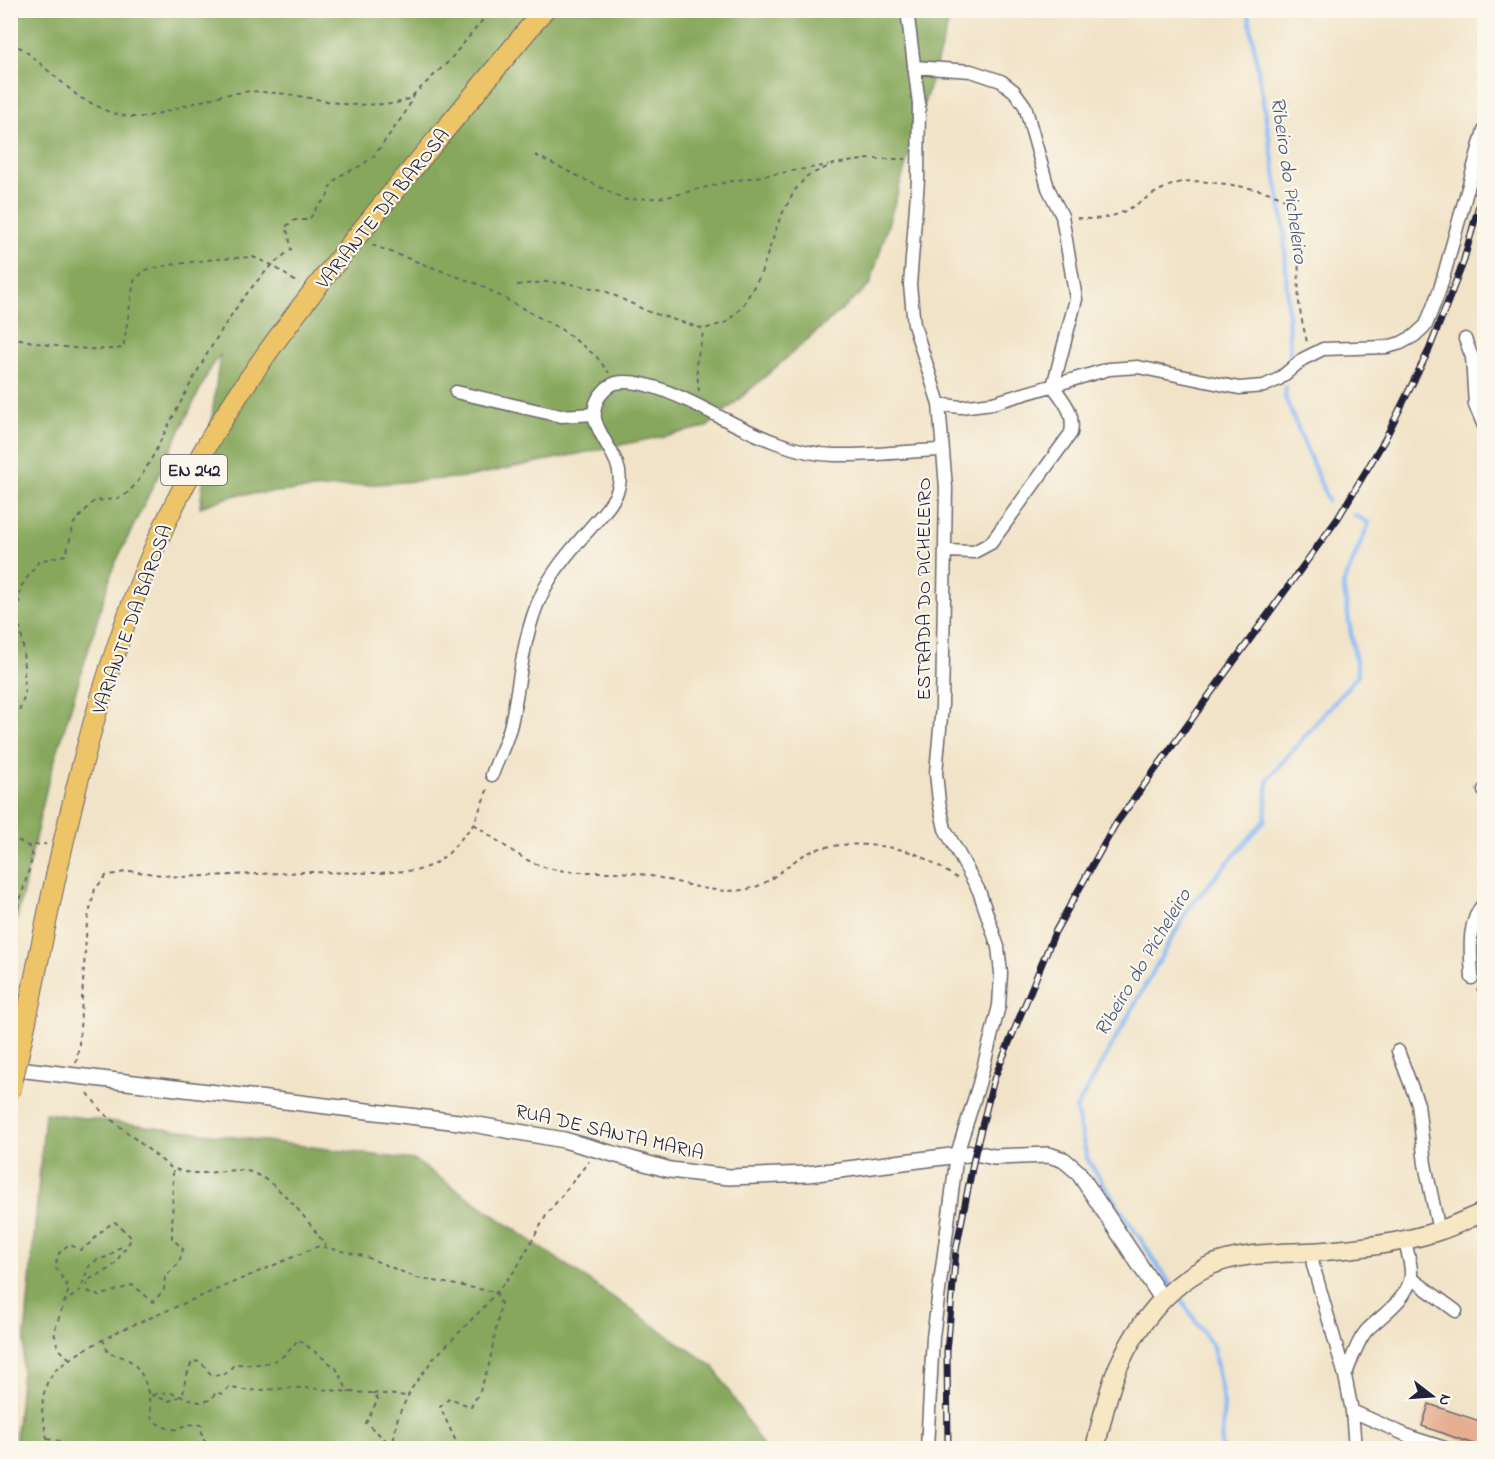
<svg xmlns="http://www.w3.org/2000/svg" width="1495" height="1459" font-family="'Indie Flower',sans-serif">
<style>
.forest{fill:#86a75c;stroke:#54644c;stroke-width:1.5}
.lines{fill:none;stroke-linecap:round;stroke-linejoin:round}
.stream{stroke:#88baf5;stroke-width:4.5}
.building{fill:#e6ae90}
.minor-casing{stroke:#6a666c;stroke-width:15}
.tertiary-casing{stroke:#6a666c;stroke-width:18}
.secondary-casing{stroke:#6a666c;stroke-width:21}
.primary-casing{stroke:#6a666c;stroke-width:22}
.path{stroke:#6a666c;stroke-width:2;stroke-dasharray:4.5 4.5;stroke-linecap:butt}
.minor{stroke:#fff;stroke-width:12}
.tertiary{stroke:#fff;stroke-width:15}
.secondary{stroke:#f8e7c3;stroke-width:18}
.primary{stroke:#eec469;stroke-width:20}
.rail-casing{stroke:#22223b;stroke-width:7}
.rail{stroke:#fbf7ec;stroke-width:4.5;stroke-dasharray:14;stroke-linecap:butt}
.primary-bridge-casing{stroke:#6a666c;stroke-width:22;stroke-linecap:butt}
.primary-bridge{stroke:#eec469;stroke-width:20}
.labels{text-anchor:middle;stroke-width:4.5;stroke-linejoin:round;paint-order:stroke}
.shield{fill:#fbf7ec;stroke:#636270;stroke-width:1.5}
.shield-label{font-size:18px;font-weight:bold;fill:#22223b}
.street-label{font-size:20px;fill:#22223b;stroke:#fbf7ec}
.water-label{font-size:21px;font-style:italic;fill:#46577c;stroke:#fbf7ec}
</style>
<rect width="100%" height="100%" fill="#fbf7ec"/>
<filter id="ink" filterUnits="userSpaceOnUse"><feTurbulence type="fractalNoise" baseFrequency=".0167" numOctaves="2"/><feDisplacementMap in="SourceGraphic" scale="12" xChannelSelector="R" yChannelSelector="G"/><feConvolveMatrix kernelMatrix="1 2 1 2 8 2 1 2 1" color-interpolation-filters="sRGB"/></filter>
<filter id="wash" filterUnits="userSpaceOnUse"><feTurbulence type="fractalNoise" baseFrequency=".008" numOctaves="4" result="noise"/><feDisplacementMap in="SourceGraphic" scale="24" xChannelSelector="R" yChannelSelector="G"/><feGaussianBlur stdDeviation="1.35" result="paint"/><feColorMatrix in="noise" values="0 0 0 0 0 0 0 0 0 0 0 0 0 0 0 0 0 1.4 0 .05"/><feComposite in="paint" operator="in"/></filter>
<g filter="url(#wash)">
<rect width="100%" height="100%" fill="#f1e3c7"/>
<!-- forest -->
<path class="forest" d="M11 11H952L870 285 707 427 467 477 236 495 200 507 220 355 212 365 113 568 47 786 11 944Z
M45 1113 414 1160 714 1367 764 1448H15Z"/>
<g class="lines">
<!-- stream -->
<path class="stream" d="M1248 10 1284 227 1290 355
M1286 387 1285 397 1328 501
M1171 1285 1087 1159 1076 1109 1190 906 1265 820 1268 779 1358 675 1343 585 1369 523 1354 515
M1176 1292 1213 1347 1224 1404 1221 1448"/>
</g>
<g id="blocks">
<!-- building -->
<path class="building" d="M1429 1404 1485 1423V1448L1422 1426Z"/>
</g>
</g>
<g filter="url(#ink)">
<use href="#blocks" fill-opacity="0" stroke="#6a666c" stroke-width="1.5"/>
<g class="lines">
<defs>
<path id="minor" d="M907 10 919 104 918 180 910 285 914 325 939 404 946 488 942 706 936 773 939 802 945 829 979 891 989 920 998 947 1001 973 999 1006 979 1084 957 1154 933 1337 927 1448
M914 67 971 71 1001 81 1014 91 1025 106 1048 188 1062 216 1076 299 1053 386C1064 402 1075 412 1071 433L991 543 974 552 945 551
M1465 339 1472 357 1475 405 1484 426
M456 392 561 416 595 414
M939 404 960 407 993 403 1109 369 1138 367 1239 388 1264 386 1279 379 1303 359 1323 349 1387 347 1401 343 1414 336 1426 325 1440 289 1484 130
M492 775C498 758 507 741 511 724 520 683 523 633 541 596 553 569 573 548 592 526 602 514 616 501 619 485 626 453 580 427 599 397 604 391 608 385 616 383 645 376 697 405 722 418 756 435 795 454 834 455 869 456 907 451 942 450
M1484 790V791
M1472 978C1471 952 1466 924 1484 903
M1398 1051 1418 1104 1425 1164 1439 1231
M1312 1252 1313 1265 1345 1376 1352 1411 1355 1448
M1411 1278 1456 1311
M1345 1376C1351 1362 1357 1341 1367 1330 1382 1315 1408 1299 1411 1276 1412 1264 1407 1251 1404 1239
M1352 1411 1413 1438 1445 1448"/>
<path id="tertiary" d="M10 1068 467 1123 564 1140 670 1170 729 1177 808 1174 975 1153 994 1157 1049 1155 1064 1160 1078 1172 1163 1300"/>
<path id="secondary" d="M1095 1448C1102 1421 1107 1392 1119 1365 1136 1326 1169 1284 1209 1266 1247 1249 1295 1255 1335 1250 1369 1247 1406 1242 1438 1231 1454 1226 1469 1218 1484 1212"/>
<path id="primary" d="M26 1021C60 853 93 681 165 524 220 406 302 303 384 203 437 139 491 75 544 10"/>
</defs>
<!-- minor casing -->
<use href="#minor" class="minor-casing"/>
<!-- tertiary casing -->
<use href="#tertiary" class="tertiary-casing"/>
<!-- secondary casing -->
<use href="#secondary" class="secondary-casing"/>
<!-- primary casing -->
<use href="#primary" class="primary-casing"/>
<!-- path -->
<path class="path" d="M10 43 23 49 79 97 109 112 128 117H146L222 95 251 91 287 94 349 105 393 104 409 99 448 62 491 10
M535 155 626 200 667 197 727 182 828 165
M1077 218C1129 225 1140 192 1182 182 1198 178 1267 189 1281 197 1285 199 1290 206 1293 211 1302 229 1297 279 1299 302 1300 315 1304 329 1307 342
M372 245 480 285 564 331 596 356 609 373
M517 285 545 282 565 283 603 290 649 312 704 329 727 322 742 307 760 276 780 218 795 190 807 176 834 164 869 159H906
M10 336C41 346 92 352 123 348L134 281 145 270 169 265 215 259 253 257 272 265 299 284
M699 391 696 364 704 329
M10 736 25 695 23 644 18 617 20 588 39 561 66 555 74 523 94 501C102 500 113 500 121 497 139 489 157 447 166 430 196 374 239 285 291 250L289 235 285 227 295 220H309L317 207 327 198 330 187 339 176 362 165 374 156 405 113 416 92
M474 824C496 839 519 859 544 867 575 876 609 869 640 874 676 879 715 898 752 888 774 882 789 861 810 852 835 840 887 844 913 853 928 858 943 870 957 878
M10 836 28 846 46 844
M10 934 33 856 28 846
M1477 989 1484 1002
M76 1063 79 1044 87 922 95 889 106 876 129 871 180 877 307 872 379 873 419 870 434 864 448 854 474 824 488 788
M88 1093 102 1112 170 1167C195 1178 212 1171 238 1170 272 1170 308 1221 326 1246
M63 1303 80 1291 89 1266 97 1260 110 1256 116 1249 125 1246
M103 1339 108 1353C114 1355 122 1356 127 1359 148 1371 149 1399 152 1420 165 1428 174 1434 187 1424L202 1425C201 1436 203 1442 212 1448
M70 1359 58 1348 54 1332 69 1289 55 1266 59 1253 69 1244 80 1250C96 1241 99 1230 115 1222L132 1238 112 1268 86 1281 89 1292 99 1296 133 1285 153 1302 164 1290 165 1277 179 1263 183 1249 172 1238 173 1168
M147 1390 150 1395 168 1392 199 1402 211 1400 216 1392 222 1394 229 1387C251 1394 278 1387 303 1388 327 1389 349 1393 373 1393L378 1399 366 1423 395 1448
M373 1393 408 1396
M151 1395 169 1401 183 1395 185 1381 192 1361 201 1362 212 1376 225 1374 235 1364C264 1365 282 1365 298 1339L336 1368 349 1393
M47 1439 60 1441 68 1448
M49 1448 42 1414 43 1397 47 1383 56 1369 82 1351 119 1331 319 1246 364 1256 417 1278 496 1292 501 1304 489 1365 480 1391 471 1407 450 1398 440 1407 459 1448
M392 1448 398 1416 412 1388 433 1359 482 1309 516 1269 547 1214 589 1161"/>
<!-- minor -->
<use href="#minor" class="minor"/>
<!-- tertiary -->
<use href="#tertiary" class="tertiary"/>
<!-- secondary -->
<use href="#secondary" class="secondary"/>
<!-- primary -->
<use href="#primary" class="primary"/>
<defs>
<path id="rail" d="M948 1448 947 1352 956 1250 975 1153 994 1079 1055 932 1115 825 1338 518 1385 439 1429 350 1463 263 1484 187"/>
</defs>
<!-- rail casing -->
<use href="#rail" class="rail-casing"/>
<!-- rail -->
<use href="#rail" class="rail"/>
<defs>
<path id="primary-bridge" d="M10 1092 26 1021"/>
</defs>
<!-- primary-bridge casing -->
<use href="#primary-bridge" class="primary-bridge-casing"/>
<!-- primary-bridge -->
<use href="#primary-bridge" class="primary-bridge"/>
</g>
</g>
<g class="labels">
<!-- shield labels -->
<rect class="shield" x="161" y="455" width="66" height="30" rx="4.5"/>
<g class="shield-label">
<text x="194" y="476">EN 242</text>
</g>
<!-- street labels -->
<g class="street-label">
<text transform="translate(382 208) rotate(-51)" y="7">VARIANTE DA BAROSA</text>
<text transform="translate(923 589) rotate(-90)" y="7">ESTRADA DO PICHELEIRO</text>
<text transform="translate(131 619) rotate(-70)" y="7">VARIANTE DA BAROSA</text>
<text transform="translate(610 1131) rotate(13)" y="7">RUA DE SANTA MARIA</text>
</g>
<!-- water labels -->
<g class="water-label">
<text transform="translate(1290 180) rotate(82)" y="7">Ribeiro do Picheleiro</text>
<text transform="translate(1142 962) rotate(-59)" y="7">Ribeiro do Picheleiro</text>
</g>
</g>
<!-- margin -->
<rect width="1495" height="1459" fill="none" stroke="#fbf7ec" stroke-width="36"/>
<!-- north arrow -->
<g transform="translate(1432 1396) rotate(107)" stroke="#fbf7ec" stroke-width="4.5" paint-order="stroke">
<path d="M0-4.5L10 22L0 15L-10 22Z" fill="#22223b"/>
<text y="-9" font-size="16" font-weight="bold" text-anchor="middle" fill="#22223b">N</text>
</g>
</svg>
